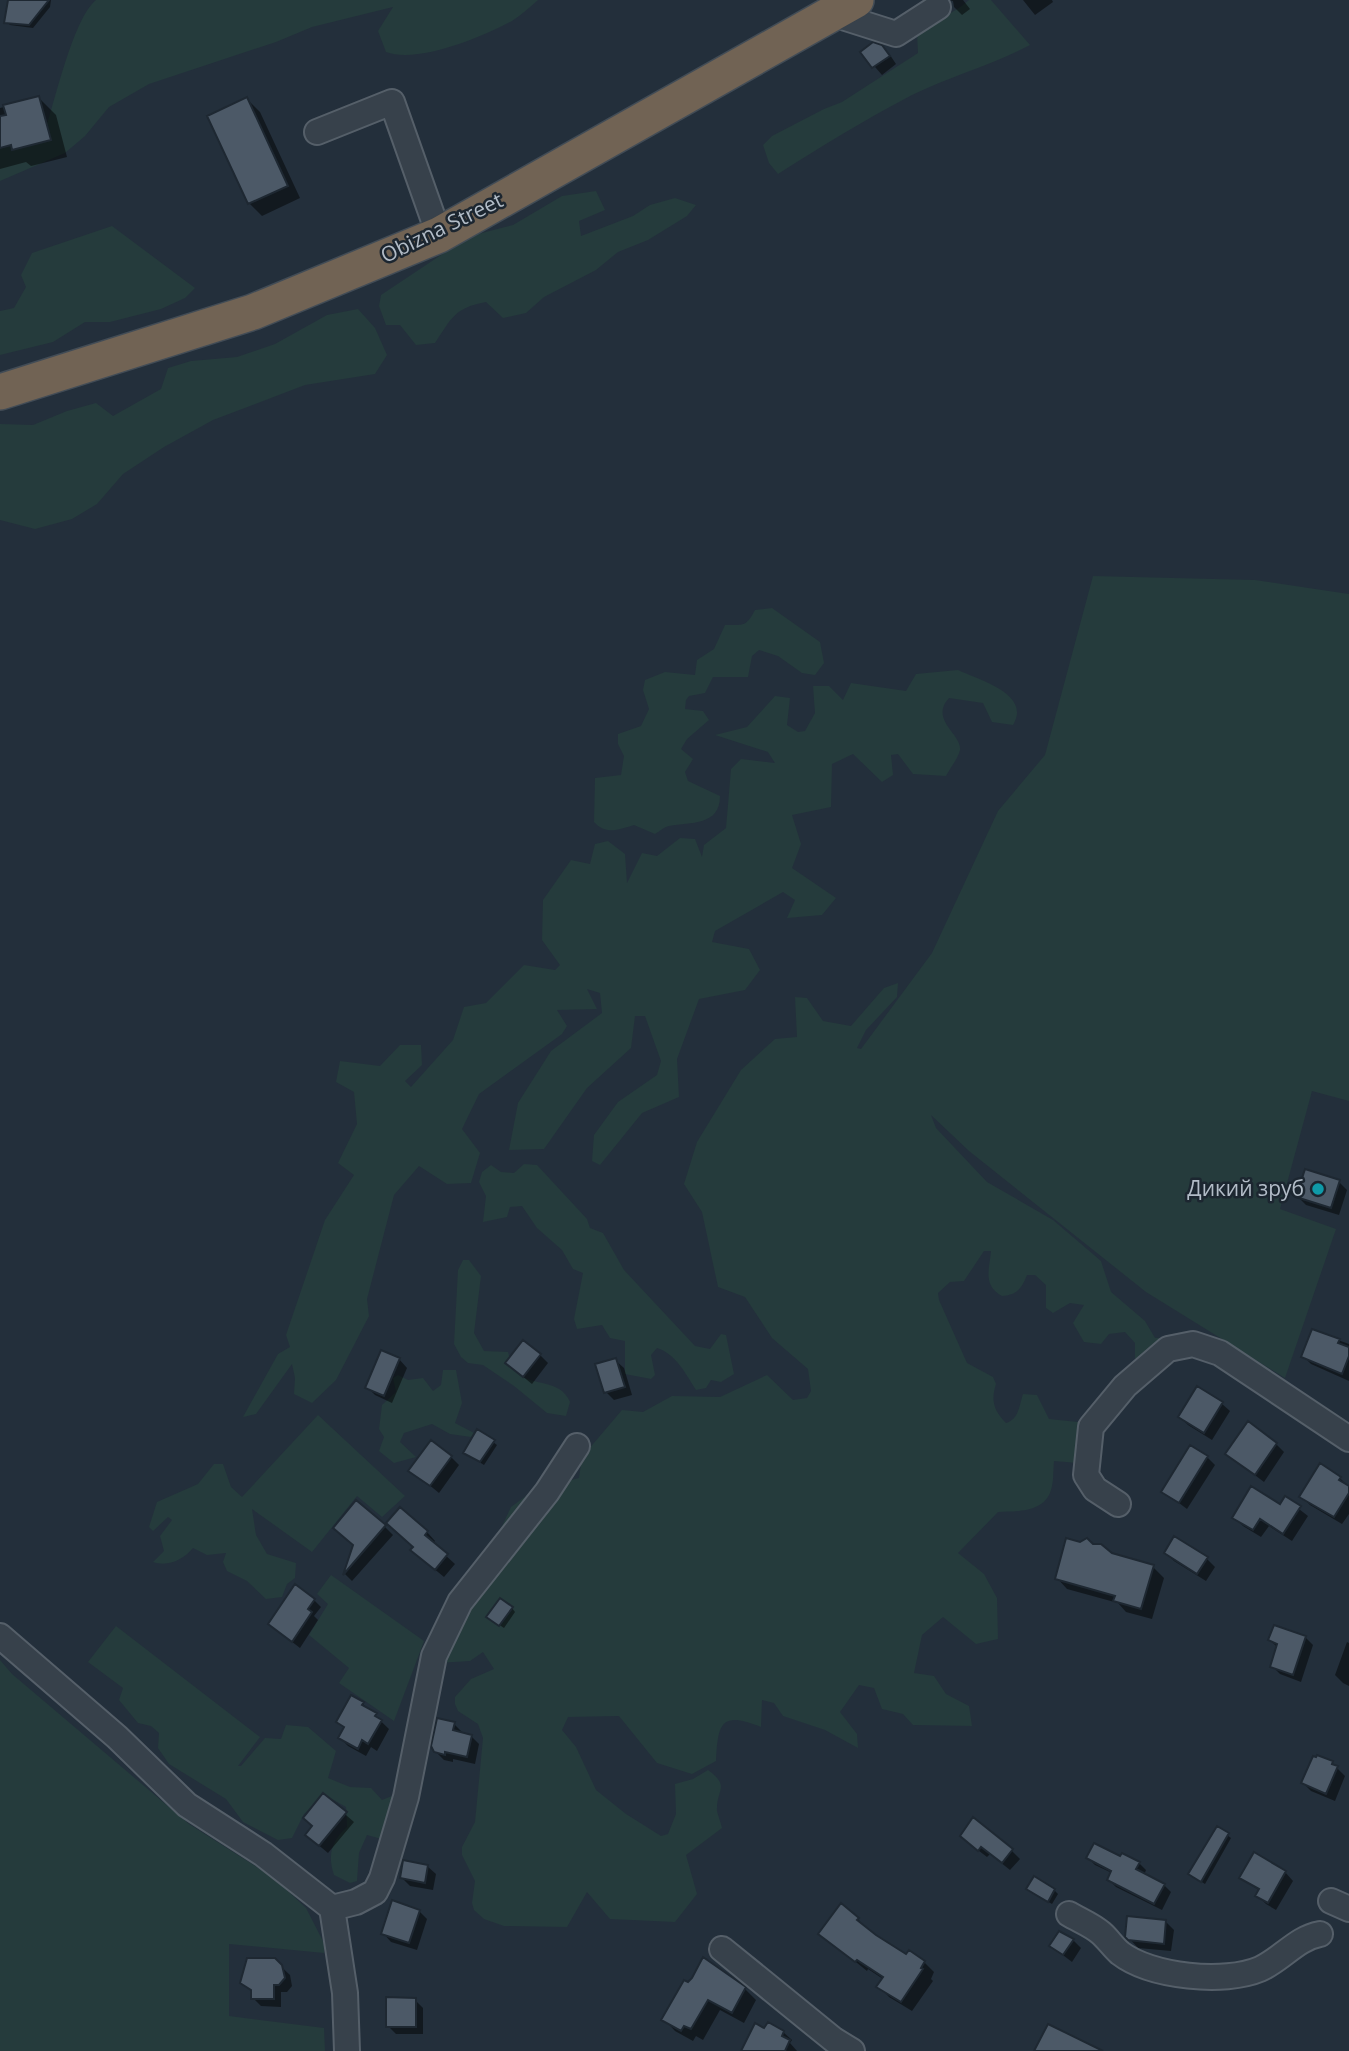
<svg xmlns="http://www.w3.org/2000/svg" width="1349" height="2051" font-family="'Open Sans',sans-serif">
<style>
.green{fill:#253b3c}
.shadow{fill:#0007}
.building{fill:#4c5967;stroke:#1e2832;stroke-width:2}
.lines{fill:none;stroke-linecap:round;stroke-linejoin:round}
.minor-casing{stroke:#555f69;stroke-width:28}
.highway-casing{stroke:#424c56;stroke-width:38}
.minor{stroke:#37414b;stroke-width:24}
.highway{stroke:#716354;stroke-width:35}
.culture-dot{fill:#0f9aa8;stroke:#1c2630;stroke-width:2.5}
.labels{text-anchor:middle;stroke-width:5;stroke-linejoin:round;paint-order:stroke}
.street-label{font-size:21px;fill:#b2bcc7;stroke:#1c2630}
.poi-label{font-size:21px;fill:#b2bcc7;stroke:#1c2630;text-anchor:end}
</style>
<rect width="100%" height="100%" fill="#232f3b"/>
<!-- green -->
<path class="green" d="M96 0H538C530 7 521 15 512 21 482 37 418 64 386 52L378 31 393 7 312 27 276 42 149 84 109 107 85 136 65 153 0 181V147L45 131C55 101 73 19 96 0Z
M969 0H991L1030 45C992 65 951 76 912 95 866 119 822 146 778 174L769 163 763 145 772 136 824 109 842 102 918 53 917 33C934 20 952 15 969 0Z
M596 191 605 210 579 221 581 236 633 216 650 205 675 198 696 205 687 216 648 240 618 252 596 270 544 297 526 313 503 318 486 302C454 308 452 318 435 343L416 345 400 325H386L379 306 381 295 447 251 478 234 513 225 562 196Z
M112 226 195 288 185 298 161 309 110 322H85L53 342 0 355V311L14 308 26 287 21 275 32 253Z
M358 309 375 328 387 355 375 374 305 385 213 420 164 447 123 474 97 504 72 519 35 529 0 520V424L33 425 67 411 96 403 113 416 161 389 168 368 191 361 237 357 275 344 327 315Z
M1093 576 1255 580 1349 594V1101L1312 1091 1280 1209 1336 1229 1285 1378 1146 1292 969 1151 931 1115 936 1128 987 1182 1053 1220 1101 1261 1111 1292 1145 1321 1155 1338 1182 1337 1147 1367 1135 1358V1343L1125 1332 1109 1334 1101 1344 1084 1342 1073 1323 1084 1305 1070 1303 1053 1313 1046 1308V1285L1035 1275H1027C1022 1288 1017 1295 1002 1296 983 1285 989 1271 991 1251H984L964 1281 950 1282 938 1293 939 1300 967 1363 993 1377 996 1384C991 1400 993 1410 1006 1423 1019 1419 1019 1406 1023 1394L1037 1395 1049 1419 1078 1422 1084 1425 1078 1463 1054 1461C1053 1470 1054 1481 1051 1490 1044 1513 1017 1511 998 1512L958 1553 984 1574 997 1598 998 1639 976 1644 943 1617 922 1635 914 1673 934 1676 946 1694 969 1706 972 1726 913 1725 903 1714 882 1709 874 1688 859 1685 840 1712 857 1734 858 1748 825 1730 783 1716 774 1703 762 1700 761 1727C721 1711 718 1723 716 1761L692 1774 657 1763 619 1716 568 1717 562 1730 576 1747 596 1790 626 1814 661 1836 668 1834 676 1814 675 1784 693 1779 708 1770C731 1787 716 1789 717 1811 718 1816 721 1823 722 1828L686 1855 697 1894 675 1922 610 1919 587 1892 567 1927 504 1926 484 1919 474 1910 472 1903 475 1881 462 1855V1847L475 1822 483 1738 478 1724 458 1711 455 1704V1697L471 1679 494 1669 483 1652 470 1661 438 1663 511 1507 534 1490 579 1478 582 1457 622 1410 643 1412 672 1396 720 1397 767 1375 793 1400 807 1398 811 1391 808 1369 772 1338 745 1297 718 1287 702 1212 684 1184 697 1142 741 1070 775 1039 797 1037 795 997 807 998 823 1021 851 1026 884 988 898 983 897 997 866 1030 857 1048 861 1049 932 953 998 811 1045 755Z
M772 608 820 642 824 663 815 675 802 673 778 656 759 650 752 656 748 677H713L705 693 689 696 686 700 685 709 703 711 709 720 687 739 681 749 693 759 685 772 688 781 720 796C720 826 691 822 669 826 664 827 660 831 655 834L634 825C618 830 606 835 594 822L595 778 621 775 624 756 618 744V734L641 726 649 709 643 690 645 680 665 672 695 675 697 660 714 649 725 625C744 625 746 627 755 610Z
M958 670C979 680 1032 694 1013 725L992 722 983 703 949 698C929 720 962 734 960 750 958 759 950 768 946 776L913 774 898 754 891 755 893 775 882 782 853 754 832 764 831 807 792 815 801 844 792 868 836 898 822 915 787 918 795 900 783 892 715 931 712 942 749 949 760 970 745 990 699 999 677 1059 679 1097 642 1113 600 1165 592 1161 594 1135 618 1102 657 1075 661 1061 645 1016H635L631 1048 587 1088 544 1149 509 1150 518 1103 551 1051 602 1013 600 993 587 989 597 1009 557 1010 567 1026 562 1034 479 1094 462 1129 480 1153 471 1183 447 1184 419 1166 394 1195 367 1299 369 1316 336 1380 312 1403 294 1394 295 1378 292 1364 256 1414 243 1417 278 1354 290 1347 286 1335 325 1220 354 1175 338 1163 357 1124 354 1092 336 1082 340 1061 380 1066 400 1045H421L422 1065 405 1081 411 1087 453 1040 464 1007 486 1003 524 965 555 970 560 965 542 940 543 900 571 860 590 864 595 844 608 841 625 854 627 883 642 853 657 856 680 838 695 839 702 857 704 845 726 828 731 769 741 759 775 763 768 752 715 735 747 727 775 696 790 698 787 725 798 732 805 731 815 713 813 686H829L843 700 851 683 906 691 916 674Z
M524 1164 537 1165 587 1219 590 1228 603 1233 624 1270 695 1346 710 1349 721 1334 726 1335 734 1374 721 1382 711 1380 706 1388 696 1390C685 1373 676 1354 657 1348L651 1355 655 1375 651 1379 625 1374V1341L610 1338 602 1325 577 1329 574 1319 583 1273 573 1269 562 1250 537 1228 522 1206 510 1207 507 1217 483 1222 486 1196 479 1182 482 1172 491 1165 501 1172 514 1173Z
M463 1260H469L481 1276 474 1333 484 1351 508 1352C510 1359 512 1368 517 1373 532 1387 560 1378 570 1402L566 1416 547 1413 514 1386 483 1365 468 1363 461 1357 454 1344 458 1270Z
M443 1370H456L462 1403 455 1423 474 1433 471 1437 450 1434 432 1424 404 1433 400 1442 416 1457 394 1463 379 1451 384 1437 379 1429 382 1405 396 1392 393 1378 398 1375 408 1380 423 1378 433 1391 441 1385Z
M318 1415 405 1496 382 1517 357 1496 312 1552 252 1509 256 1535 267 1554 296 1563 295 1578 287 1584 282 1597 266 1599 247 1581 227 1571 223 1562 226 1553 207 1555 193 1548C183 1560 168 1567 153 1562L164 1551 160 1536 172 1520 168 1517 153 1531 149 1527 157 1502 198 1484 214 1464H223L231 1487 242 1497Z
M331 1575 424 1641 394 1721 339 1683 349 1668 309 1635 328 1604 317 1594Z
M116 1626 260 1737 238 1766H241L265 1738 281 1739 286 1725 308 1727 336 1751 328 1778 350 1787 371 1788 382 1800 392 1796 396 1799 385 1840 367 1835 359 1853 357 1881 350 1883 334 1875C327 1855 332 1840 347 1827L346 1807 325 1795 304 1814 292 1838 278 1840 243 1822 226 1799 169 1764 158 1748 159 1733 151 1726 138 1723 119 1700 123 1688 88 1662Z
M0 1660 12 1674 189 1824 274 1878 306 1908 325 1945 324 1953 229 1944V2016L324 2028 325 2051H0Z"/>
<!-- shadow -->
<path class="shadow" d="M10 0H51L50 7 33 28 10 25 6 22Z
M949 0H963L970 9 962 15 954 7 953 1Z
M1023 0H1052L1053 2 1035 15Z
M862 52 890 55 896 64 882 75Z
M39 98 56 115 67 157 31 166 26 162 0 169V108Z
M247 99 260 112 300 198 262 216 249 203Z
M1339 1182 1347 1190 1339 1215 1306 1205 1298 1197Z
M1313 1331 1349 1344V1381L1311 1364 1303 1356Z
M540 1355 548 1363 532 1384 516 1371Z
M399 1359 407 1368 392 1403 375 1395 367 1387Z
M615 1360 624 1368 632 1395 614 1400 606 1392Z
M1221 1403 1230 1411 1212 1440 1188 1425 1180 1417Z
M493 1442 497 1445 484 1465 465 1453Z
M1276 1444 1284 1452 1264 1482 1227 1454Z
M451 1457 459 1465 439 1493 411 1470Z
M1207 1457 1215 1465 1187 1509 1163 1491Z
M1340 1478 1349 1488V1514L1342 1524 1310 1505 1302 1497Z
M1286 1499 1308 1516 1292 1541 1269 1526 1261 1537 1243 1526 1235 1518 1281 1506Z
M400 1510 427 1532 435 1541 433 1544 455 1564 444 1577 421 1558Z
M385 1527 393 1535 352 1581 345 1574 354 1546Z
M1166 1553 1207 1559 1215 1567 1206 1581 1174 1561Z
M1111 1554 1153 1567 1164 1578 1152 1619 1126 1612 1118 1603 1067 1589 1057 1578Z
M314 1600 321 1607 314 1616 318 1620 300 1648 278 1631Z
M512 1608 515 1612 504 1628 492 1620Z
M1305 1637 1313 1645 1301 1682 1280 1674 1272 1666 1278 1648 1270 1640Z
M1347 1642 1349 1643V1686L1343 1683 1335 1675Z
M363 1704 389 1729 377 1751 371 1747 366 1756 348 1746 340 1738 345 1729 338 1722Z
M454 1724 462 1732V1734L471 1736 479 1744 475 1764 453 1759V1762L444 1760 435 1751Z
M1332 1763 1345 1776 1335 1801 1311 1791 1303 1783Z
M324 1796 354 1822 328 1853 316 1843 314 1827Z
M1227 1835 1231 1838 1205 1884 1194 1877Z
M970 1844 1012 1851 1020 1859 1010 1870 990 1854 987 1857Z
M1088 1858H1121L1139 1863 1146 1870 1144 1875 1164 1885 1171 1892 1162 1910 1116 1887 1109 1880 1112 1873 1095 1865Z
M427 1866 436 1874 433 1890 410 1886 402 1878Z
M1285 1872 1293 1881 1276 1910 1266 1904 1257 1895 1260 1891 1241 1878Z
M1054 1890 1058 1894 1052 1904 1032 1892Z
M841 1906 858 1919 868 1931 907 1956 924 1962 934 1972 931 1979 933 1981 912 2011 889 1997 879 1986 883 1979 868 1969 867 1971 820 1933Z
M419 1911 427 1919 417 1950 391 1942 383 1933Z
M1166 1922 1174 1930 1171 1951 1138 1948 1127 1936Z
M1059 1934 1073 1940 1081 1948 1072 1962 1051 1946Z
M274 1960 290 1975 292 1986 287 1992H281V2007L261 2006 253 1998V1993L242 1983Z
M685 1982 745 1989 756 2000 744 2023 720 2010 703 2040 696 2036 693 2041 675 2031 664 2019Z
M415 2000 423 2008V2034H396L388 2026Z
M765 2030 783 2032 792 2040 790 2043 797 2051H743Z"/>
<!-- building -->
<path class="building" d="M8 0H49L29 25 4 23Z
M873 42 882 45 890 56 872 68 860 52Z
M39 96 51 140 12 150 11 145 0 148V116L6 115 3 105Z
M247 97 288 186 248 204 207 116Z
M1305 1169 1340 1180 1331 1208 1296 1197Z
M1312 1329 1340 1339 1338 1343 1349 1347V1356L1342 1374 1301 1357Z
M523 1340 541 1354 523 1377 505 1363Z
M381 1350 400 1358 384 1396 365 1388Z
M616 1358 625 1387 604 1393 595 1364Z
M1197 1386 1223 1402 1204 1433 1178 1417Z
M1248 1421 1277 1443 1255 1475 1225 1454Z
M477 1429 495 1440 480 1462 463 1453Z
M431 1440 452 1456 430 1486 408 1471Z
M1190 1445 1208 1456 1179 1503 1161 1492Z
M1320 1463 1341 1477 1339 1480 1349 1486V1493L1334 1517 1299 1497Z
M1251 1486 1280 1504 1285 1496 1301 1506 1283 1534 1260 1519 1253 1530 1232 1518Z
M356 1500 386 1525 343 1575 353 1545 333 1528Z
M400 1507 428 1531 425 1535 448 1554 435 1570 410 1550 413 1547 386 1523Z
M1174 1536 1208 1557 1197 1574 1164 1553Z
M1066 1538 1080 1542 1087 1538 1093 1544H1101L1112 1553 1154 1565 1141 1609 1113 1601 1115 1596 1055 1579Z
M295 1584 315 1599 308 1609 312 1612 292 1642 268 1624Z
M500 1598 513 1607 499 1626 486 1617Z
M1274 1625 1306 1636 1293 1675 1270 1667 1277 1644 1268 1640Z
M351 1695 364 1702 362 1705 377 1713 375 1716 382 1720 368 1744 362 1740 358 1749 338 1738 344 1727 336 1722Z
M437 1718 455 1722 453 1730 472 1735 467 1757 445 1752V1755L434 1752 431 1746Z
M1317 1755 1333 1761 1332 1764 1338 1766 1326 1794 1301 1783 1313 1756 1316 1757Z
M323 1793 347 1812 319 1846 305 1835 312 1826 303 1818Z
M973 1817 1013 1849 1002 1863 981 1847 978 1851 960 1836Z
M1217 1826 1229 1833 1201 1882 1188 1874Z
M1094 1843 1120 1856 1122 1853 1140 1862 1136 1869 1165 1884 1154 1904 1107 1880 1111 1871 1086 1858Z
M1254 1852 1286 1871 1268 1903 1255 1896 1259 1889 1239 1878Z
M403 1860 428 1865 425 1883 400 1878Z
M1034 1876 1055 1889 1048 1902 1026 1889Z
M392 1900 420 1910 409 1943 381 1934Z
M841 1903 859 1918 857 1920 876 1935 906 1954 909 1950 925 1961 921 1968 923 1969 901 2002 876 1987 883 1977 857 1960 855 1962 818 1934Z
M1127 1916 1166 1920 1164 1944 1128 1940 1125 1937Z
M1059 1931 1074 1939 1063 1955 1049 1946Z
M703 1957 746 1987 732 2013 708 2000 691 2029 684 2026 681 2031 661 2020 684 1980 688 1982 692 1978Z
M247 1958H275L282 1965 285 1978 279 1985H274V1999H251V1990L240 1983Z
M386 1997 416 1998V2027H386Z
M768 2022 784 2031 782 2036 790 2040 785 2051H741L755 2023 764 2028Z
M1048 2024 1103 2051H1034Z"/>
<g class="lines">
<defs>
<path id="minor" d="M833 14 896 34 938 7
M317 132 392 102 439 235
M1118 1504 1095 1489 1086 1475 1091 1427 1125 1386 1168 1349 1193 1344 1220 1353 1349 1439
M0 1636 117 1737 187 1805 263 1854 332 1908 345 1993 347 2051
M1331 1901 1349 1909
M332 1908 356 1902 375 1892 382 1878 406 1797 434 1656 460 1602 547 1492 577 1446
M1069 1914C1079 1920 1092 1925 1101 1933 1108 1939 1113 1947 1120 1953 1151 1977 1225 1984 1260 1969 1282 1959 1297 1938 1320 1934
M722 1949 834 2040 852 2051"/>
<path id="highway" d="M0 392 253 312 439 235 856 0"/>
</defs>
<!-- minor casing -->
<use href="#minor" class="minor-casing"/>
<!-- highway casing -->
<use href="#highway" class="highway-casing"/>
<!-- minor -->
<use href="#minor" class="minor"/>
<!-- highway -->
<use href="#highway" class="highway"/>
</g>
<!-- markers -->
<circle class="culture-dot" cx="1318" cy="1189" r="7"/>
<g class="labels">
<!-- street labels -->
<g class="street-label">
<text transform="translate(442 228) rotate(-26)" y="7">Obizna Street</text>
</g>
<!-- poi labels -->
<g class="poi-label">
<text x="1304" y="1196">Дикий зруб</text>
</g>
</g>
</svg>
